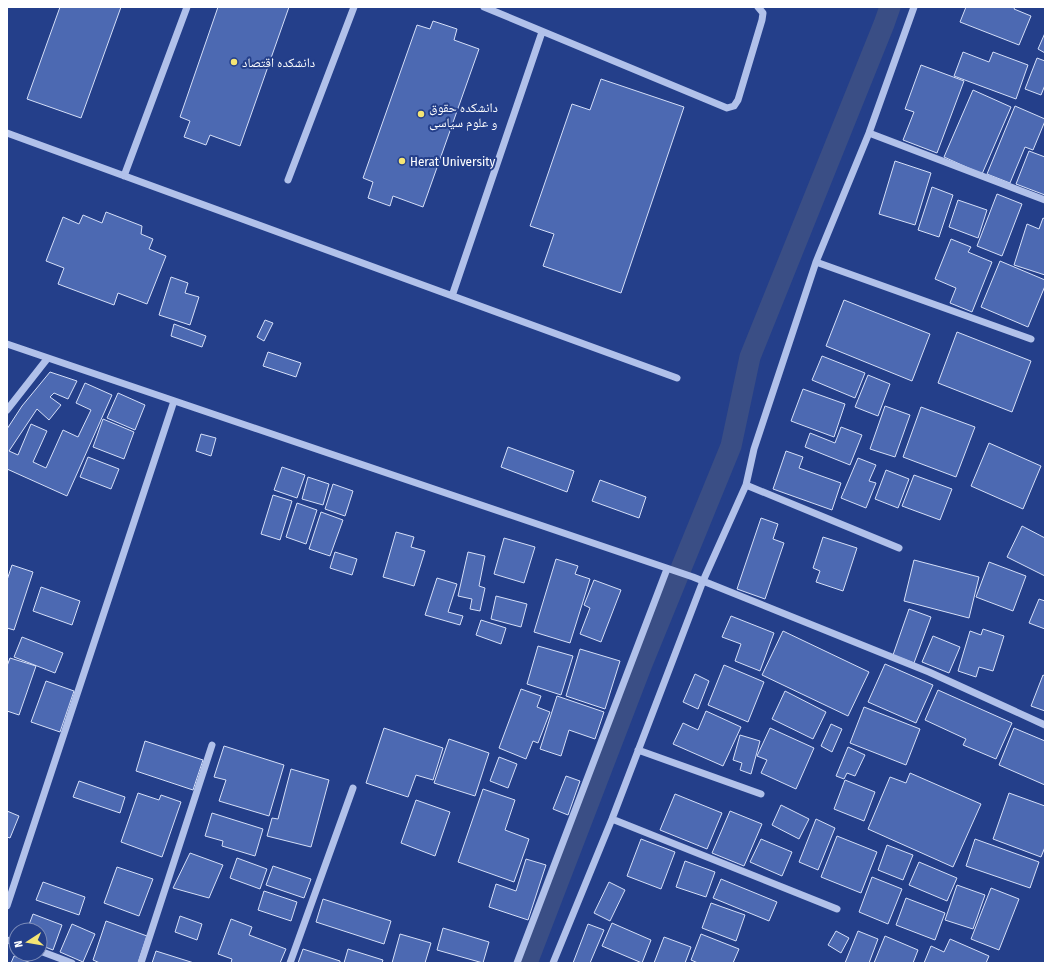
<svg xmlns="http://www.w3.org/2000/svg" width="1052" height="970" font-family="'Fira Sans Condensed','Noto Naskh Arabic',sans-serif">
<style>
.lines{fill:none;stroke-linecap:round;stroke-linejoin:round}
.canal{stroke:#3a4e85;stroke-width:21}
.building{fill:#4c69b2;stroke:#d5dff8}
.minor{stroke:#b1c1ea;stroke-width:7}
.poi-dot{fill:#f5e574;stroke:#243f8a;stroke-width:1.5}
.labels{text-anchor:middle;stroke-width:4;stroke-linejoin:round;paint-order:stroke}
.poi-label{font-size:13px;fill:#fff;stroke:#243f8a;text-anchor:start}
</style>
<rect width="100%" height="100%" fill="#243f8a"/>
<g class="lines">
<!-- canal -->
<path class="canal" d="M527 963 642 664 731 446 750 357 884 24 890 7"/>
</g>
<!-- building -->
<path class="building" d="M60 7H121L81 118 27 99Z
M218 7H289L240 146 210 135 206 145 184 137 190 121 180 117Z
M966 7H1015L1014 9 1031 16 1019 45 960 22Z
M433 21 457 29 454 40 479 49 423 207 393 196 390 206 368 198 373 182 363 178 417 25 430 29Z
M1045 33V53L1038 49Z
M963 52 989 62 993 52 1028 65 1016 99 954 76Z
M1037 58 1045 61V85L1041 95 1025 89Z
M921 65 964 81 937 153 903 140 914 112 905 109Z
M601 79 684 107 621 293 543 266 554 234 530 226 572 104 590 110Z
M973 90 1011 107 982 174 944 157Z
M1015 106 1045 119V121L1033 150 1025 147 1010 183 987 174Z
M1029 151 1045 157V195L1016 184Z
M895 161 931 173 915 225 879 214Z
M932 187 953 195 939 237 918 230Z
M997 194 1022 204 1002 256 977 246Z
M958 200 987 210 978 238 949 227Z
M106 212 142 226 141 234 153 239 149 249 166 256 147 304 118 293 114 305 58 284 64 268 46 261 63 217 79 224 83 215 102 223Z
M1043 218 1045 219V275L1014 265 1027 224 1039 229Z
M951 239 971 247 968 252 992 262 972 312 950 303 956 288 935 279Z
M1000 261 1045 280V286L1028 327 981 307Z
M171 277 188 283 185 293 199 297 190 325 159 315Z
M844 300 930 334 912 381 826 346Z
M265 320 273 323 264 341 257 337Z
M174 324 206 336 202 347 171 336Z
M957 332 1031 361 1012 412 938 383Z
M268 352 301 363 296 377 263 366Z
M822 356 865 373 855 398 812 380Z
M50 372 77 381 68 399 54 393 50 397 61 405 49 420 37 409 9 451 18 455 31 424 47 431 33 462 46 468 63 430 78 437 91 410 76 403 85 383 112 395 67 496 7 469V429L22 406Z
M868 375 890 384 878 416 855 407Z
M803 389 845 404 834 437 791 421Z
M118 393 145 405 135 430 107 418Z
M885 406 910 415 895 457 870 449Z
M921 407 975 427 956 477 903 457Z
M103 419 134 432 124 459 93 447Z
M841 427 862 435 850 465 805 447 810 433 835 443Z
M201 434 216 438 211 456 196 451Z
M989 443 1041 466 1023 509 971 486Z
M508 447 574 471 567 492 501 467Z
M786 451 803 457 799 468 841 483 832 510 773 489Z
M88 457 119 469 111 489 80 477Z
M858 458 876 465 869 481 876 483 866 508 841 498Z
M282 467 305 475 297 498 274 490Z
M886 470 909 479 898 508 875 499Z
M914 475 952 489 940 520 902 506Z
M308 477 329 484 323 505 302 499Z
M600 480 646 497 639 518 592 501Z
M333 484 353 491 345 516 325 509Z
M273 495 292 501 280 540 261 534Z
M297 503 317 510 306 544 286 537Z
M321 512 343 520 330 556 309 549Z
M761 518 778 524 773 539 784 543 765 599 737 589Z
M1022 526 1045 538V576L1007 557Z
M396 532 414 537 411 547 425 551 414 586 383 577Z
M823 537 857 548 843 591 816 582 820 571 813 568Z
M504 538 535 547 524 583 494 574Z
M335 552 357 559 352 575 330 568Z
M468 552 485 556 479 586 485 588 480 611 470 609 472 599 458 596Z
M556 559 578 566 575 574 590 579 570 643 534 632Z
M914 560 979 577 969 618 904 601Z
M989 562 1026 576 1013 611 976 597Z
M12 565 33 572 14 630 7 628V580Z
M437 578 457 584 448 612 463 616 460 625 425 615Z
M594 580 621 590 601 642 580 634 590 608 584 605Z
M41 587 80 601 72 625 33 611Z
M496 596 527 604 521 627 491 619Z
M1039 599 1045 601V629L1029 623Z
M909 609 931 617 914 663 893 655Z
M731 616 774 633 760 671 735 661 741 644 722 637Z
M481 620 506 628 501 644 476 635Z
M983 629 1004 636 993 671 979 667 976 677 958 671 970 631 981 635Z
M783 631 869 672 848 716 762 675Z
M933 636 960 647 949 673 922 662Z
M22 637 63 653 55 673 14 657Z
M538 646 573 656 561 695 527 684Z
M580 649 620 661 605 709 566 696Z
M10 658 36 666 19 715 7 711V666Z
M885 664 933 685 916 723 868 702Z
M724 665 764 682 748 722 708 705Z
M695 674 709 681 698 709 683 702Z
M1043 675 1045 676V711L1031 706Z
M46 681 74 691 60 732 31 722Z
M521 689 541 696 537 707 550 712 538 743 533 741 526 759 499 748Z
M938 690 1012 723 996 759 963 745 966 739 925 720Z
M785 691 826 712 813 739 772 719Z
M557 696 604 712 595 739 569 730 561 756 540 749Z
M864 707 920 729 906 765 850 743Z
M706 711 741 727 723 766 673 744 683 723 698 730Z
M831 724 842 729 832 752 821 746Z
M384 728 443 748 433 780 416 775 408 797 366 783Z
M770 728 814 748 796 789 761 773 767 760 757 756Z
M1014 728 1045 741V785L999 765Z
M740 735 760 741 751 774 740 770 742 763 733 760Z
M449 739 489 753 475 796 434 783Z
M145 741 203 760 193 790 136 771Z
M224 746 284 765 269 816 219 801 226 780 214 777Z
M848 747 865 755 855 776 847 773 844 779 836 776Z
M499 757 517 764 508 788 490 781Z
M291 769 329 780 311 847 267 836 272 818 278 819Z
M910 773 981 804 953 867 868 829 890 777 906 783Z
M566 776 580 781 568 815 553 809Z
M845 780 875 792 864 821 834 809Z
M79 781 125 797 120 813 73 797Z
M483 789 515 800 505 830 529 839 514 882 458 862Z
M138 793 159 800 161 795 181 802 162 857 121 842Z
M1009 793 1045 806V847L1041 857 993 839Z
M675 794 722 813 707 849 660 830Z
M416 800 450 812 435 856 401 843Z
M781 805 809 819 799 839 772 825Z
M7 811 19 816 10 838 7 837Z
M730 811 762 824 744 866 712 853Z
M212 813 263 829 255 856 222 846 223 841 205 836Z
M816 819 835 828 818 870 799 862Z
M837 836 877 852 861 893 821 877Z
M641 839 675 852 661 889 627 876Z
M761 839 792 852 782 876 750 862Z
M975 839 1039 862 1030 888 966 866Z
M887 845 913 855 903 880 878 870Z
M190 853 223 865 209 898 173 888Z
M237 858 267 869 260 889 230 878Z
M526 859 546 865 528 920 489 907 496 884 516 891Z
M685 861 715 872 706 897 676 887Z
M919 862 957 878 947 901 909 885Z
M273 866 311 879 304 898 266 885Z
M117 867 153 879 139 916 104 903Z
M872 877 902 889 888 924 859 912Z
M721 879 777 902 769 921 713 898Z
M43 882 85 897 79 915 36 900Z
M609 882 625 890 610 921 594 913Z
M957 885 985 895 973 929 945 920Z
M991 888 1019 899 999 950 971 939Z
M264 891 297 902 291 921 258 910Z
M906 898 945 913 935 940 896 925Z
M323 899 391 921 384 944 316 922Z
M711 903 745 915 736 941 702 928Z
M33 914 62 925 53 950 40 945V930H27Z
M180 916 202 924 197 940 175 932Z
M231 919 252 927 249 935 286 949 280 963H231L232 959 218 954Z
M106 921 147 936 138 963H100L93 960Z
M612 923 651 940 642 963 602 946Z
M72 924 95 934 83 962 60 952Z
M588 924 604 930 590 963H573Z
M443 928 489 942 483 963 437 950Z
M836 931 849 938 841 953 828 945Z
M858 931 878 939 869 963H845Z
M400 934 431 943 425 963H392Z
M701 934 739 949 733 963H698L691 960Z
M885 936 918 950 913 963H874Z
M664 937 691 947 685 963H654Z
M950 939 989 956 986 963H924L931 946 944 952Z
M303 949 340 961V963H298Z
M348 949 383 960 382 963H344Z
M156 951 194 963H152Z
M14 956 31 963H11Z"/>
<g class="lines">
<!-- minor -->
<path class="minor" d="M484 7 727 108 734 106 738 100 762 20 763 13 758 7
M7 133 677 378
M869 133 1045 200
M124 176 187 7
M288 180 354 7
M816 262 1031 339
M452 296 542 32
M7 344 693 577 929 672 1045 725
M7 410 47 359
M746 485 899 548
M638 750 761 794
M612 819 837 909
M7 906 174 401
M7 940 16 943
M40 951 72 963
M141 963 212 745
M290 963 353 788
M517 963 667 569
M553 963 612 819 703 581 746 485 754 449 816 262 869 133 914 7"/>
</g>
<!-- markers -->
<g class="poi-dot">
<circle cx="234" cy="62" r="4"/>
<circle cx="421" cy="114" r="4"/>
<circle cx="402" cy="161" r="4"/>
</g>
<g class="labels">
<!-- poi labels -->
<g class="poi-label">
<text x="242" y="67">دانشکده اقتصاد</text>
<text x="429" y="112">دانشکده حقوق<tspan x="429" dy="15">و علوم سیاسی</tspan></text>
<text x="410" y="166">Herat University</text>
</g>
</g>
<!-- border -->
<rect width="1052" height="970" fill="none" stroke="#ffffff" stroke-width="16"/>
<!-- north arrow -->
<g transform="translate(28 942) rotate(258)"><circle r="19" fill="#243f8a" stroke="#7c8cb9"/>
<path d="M0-3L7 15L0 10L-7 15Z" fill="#f5e574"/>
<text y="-6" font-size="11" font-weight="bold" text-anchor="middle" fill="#ffffff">N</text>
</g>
</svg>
